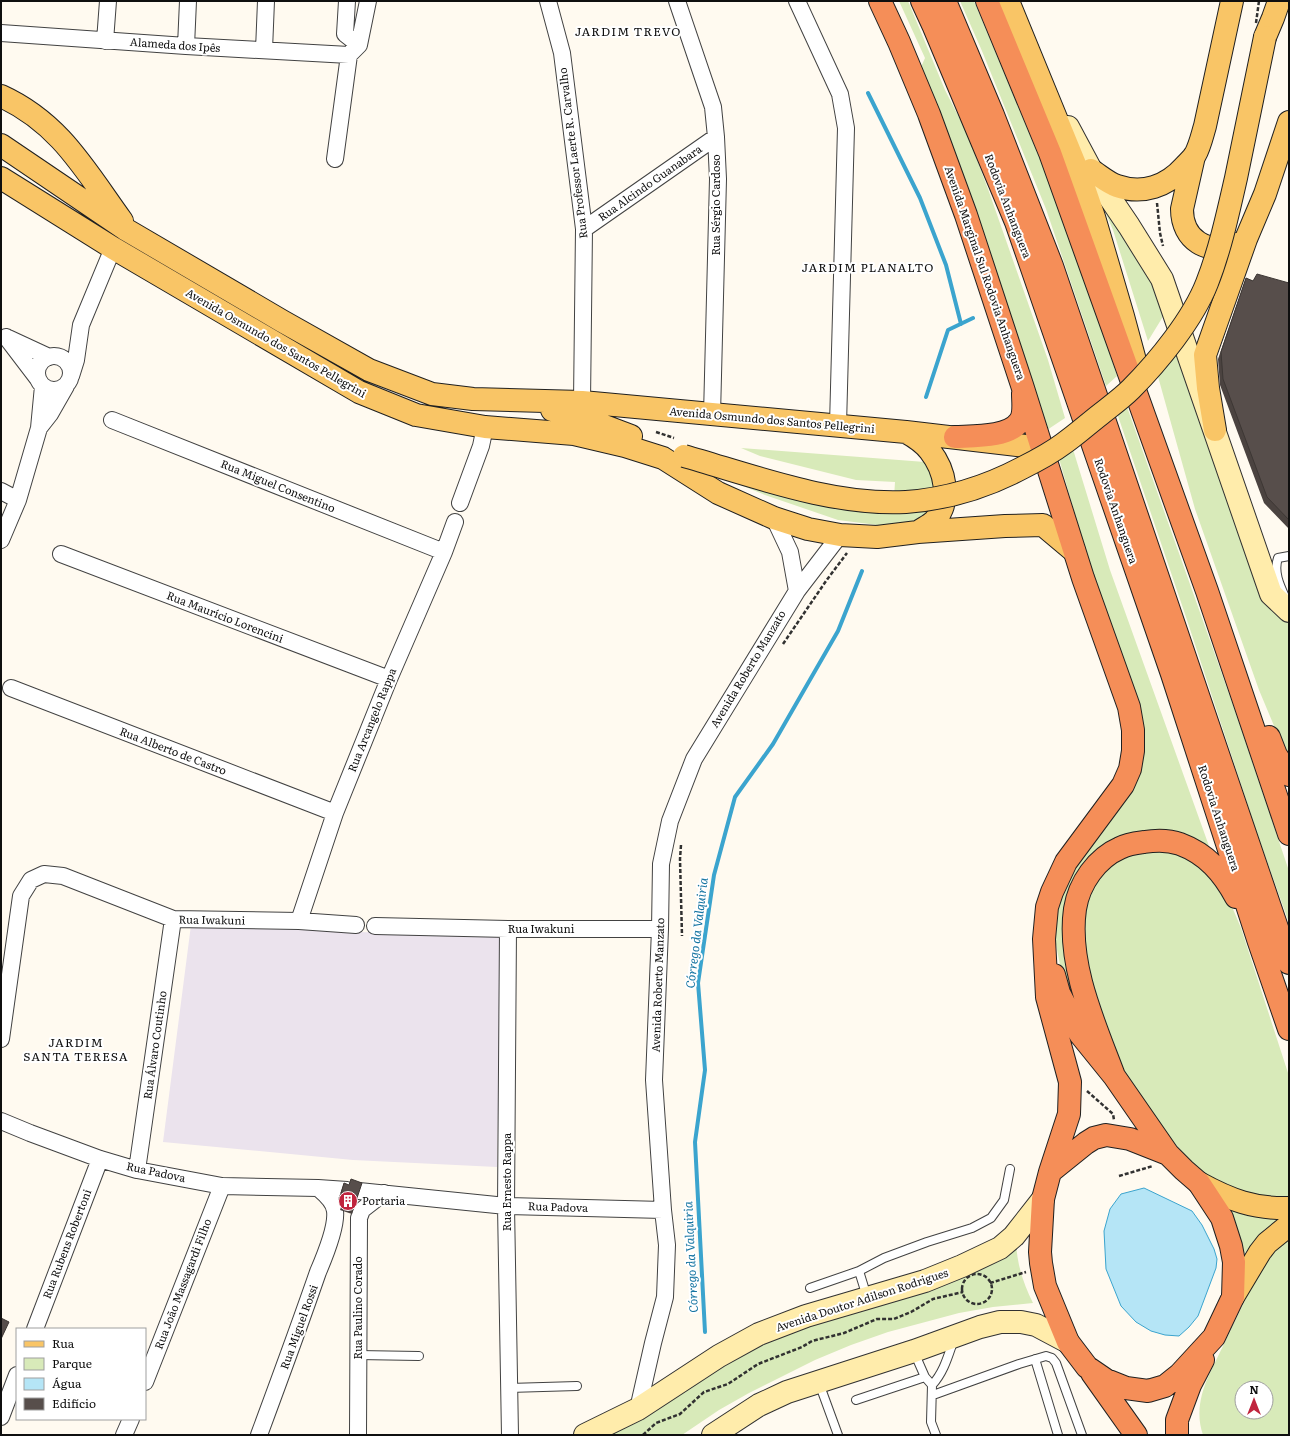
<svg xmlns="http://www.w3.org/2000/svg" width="1290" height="1436" font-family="Literata,serif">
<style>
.industrial{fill:#ebe3ed}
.green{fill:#d8eab9;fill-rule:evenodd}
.water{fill:#b5e5f6;stroke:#3ba4ce}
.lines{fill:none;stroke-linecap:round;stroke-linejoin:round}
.stream{stroke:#3ba4ce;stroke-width:4}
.lane-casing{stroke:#424242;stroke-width:10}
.street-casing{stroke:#424242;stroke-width:18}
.secondary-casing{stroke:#313131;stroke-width:24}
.primary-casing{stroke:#202020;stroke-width:24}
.highway-casing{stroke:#202020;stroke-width:24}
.path{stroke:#313131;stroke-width:2.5;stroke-dasharray:4 2;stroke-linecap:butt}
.lane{stroke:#fff;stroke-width:8}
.street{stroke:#fff;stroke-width:16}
.secondary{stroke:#ffecab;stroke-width:22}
.primary{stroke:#f9c566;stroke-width:22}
.highway{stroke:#f58e58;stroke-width:22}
.primary-bridge-casing{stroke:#202020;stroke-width:24;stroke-linecap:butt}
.path-bridge{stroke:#313131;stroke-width:2.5;stroke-dasharray:4 2;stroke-linecap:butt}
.primary-bridge{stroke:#f9c566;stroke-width:22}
.wall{fill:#4b4340}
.building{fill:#574e4b;stroke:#3d3734}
.labels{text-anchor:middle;stroke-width:4;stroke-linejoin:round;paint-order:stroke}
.street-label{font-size:11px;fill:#0f0f0f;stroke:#fff}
.poi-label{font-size:11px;fill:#0f0f0f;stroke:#fff;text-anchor:start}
.neighbourhood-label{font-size:12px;letter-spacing:1px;fill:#0f0f0f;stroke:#fff}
.water-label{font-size:12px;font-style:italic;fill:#1675a2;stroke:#fff}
</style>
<rect width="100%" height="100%" fill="#fffaf0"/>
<!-- industrial -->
<path class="industrial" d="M191 925 359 932 501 936 497 1167 353 1160 163 1142Z"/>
<!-- green -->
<path class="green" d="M899 1H908L945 90 966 131 988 189 1048 360 1065 418 1047 430 921 67 925 58Z
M960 1H974L1057 200 1087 283 1117 376 1106 386 1046 209 982 51Z
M1091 179 1136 247 1167 310 1148 341 1113 230Z
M1176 348 1289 616V754L1280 740 1259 690 1195 509 1157 373Z
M1126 404 1234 708 1289 871V923L1257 833 1186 617 1117 413Z
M1072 446 1110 570 1209 846 1189 836 1174 832 1080 872 1090 1027 1063 981 1055 939 1056 914 1069 875 1115 812 1133 700 1076 518 1058 455Z
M741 448 925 462 933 474 936 491 925 521 893 527 838 520 765 495 726 479 848 510 893 513 895 482 856 480 760 456Z
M1173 849 1201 863 1230 902 1241 928 1289 1076V1200L1252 1197 1209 1177 1193 1164 1163 1130 1132 1087 1120 1064 1094 998 1080 921 1091 886 1102 871 1127 854Z
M1224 1204 1284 1217 1265 1229 1255 1240 1240 1259Z
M1289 1235V1435H1203C1196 1415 1200 1396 1208 1377L1262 1265ZM1242 1388H1266V1412H1242Z
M1016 1242C1017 1264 1023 1283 1033 1303L993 1307 959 1313 888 1332 851 1345 815 1360 749 1393 719 1410 682 1435H590L722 1358Z"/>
<!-- water -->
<path class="water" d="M1144 1188 1192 1211 1202 1225 1214 1249 1217 1259 1216 1268 1198 1316 1189 1327 1179 1336 1165 1335 1151 1331 1136 1322 1121 1306 1106 1269 1104 1231 1110 1209 1121 1194Z"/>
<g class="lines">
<!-- stream -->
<path class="stream" d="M868 93 920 198 946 265 961 324
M926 397 948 330 973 318
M705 1332 695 1142 705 1070 698 983 714 875 735 797 773 744 838 631 862 571"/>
<defs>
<path id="lane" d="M1286 599C1280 586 1273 572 1278 558L1289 556
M859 1271 867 1297
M810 1288 859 1271 884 1258 927 1242 972 1228 991 1218 1004 1200 1010 1169
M914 1352 925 1377 932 1385 931 1422 936 1435
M358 1355 419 1356
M1035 1359 1058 1435
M819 1383 838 1435
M932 1385C944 1372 948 1356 954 1339
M509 1388 577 1386
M933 1395 1019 1364 1046 1356 1052 1358 1056 1363 1082 1435
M856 1400 925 1377"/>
<path id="street" d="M347 1 345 34 359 45
M548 1 562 53 584 229 582 402
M677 1 713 107 716 137 718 179 712 415
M797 1 840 94 846 128 838 425
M1 33 186 46 349 55
M105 41 108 1
M186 46 188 1
M264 50 266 1
M335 159 349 55 359 45 368 1
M584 229 716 137
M6 337 38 379
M8 338 49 357
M37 373a17 17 0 1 1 34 0a17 17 0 1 1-34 0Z
M71 376 76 360 81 325 113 248
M112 420 444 552
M39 428 50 414 66 386
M1 491 18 500
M460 503 481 446 485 427
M774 518 790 552 797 591
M1 540 18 500 39 428 43 386
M61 554 389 679
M11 688 335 813
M299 921 335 813 389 679 444 552 455 522
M375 926 508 929H660
M508 929 506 1206 510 1435
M1 1039 21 896 31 880 44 874 63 876 173 919 299 921 356 925
M1 1121 30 1133 100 1159 137 1170 222 1186 318 1188C325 1194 334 1201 335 1211 337 1226 324 1258 318 1272 299 1327 279 1381 259 1435
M137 1170 173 919
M318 1188 347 1190
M359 1191 506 1206 663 1210
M35 1329 100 1159
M145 1382 222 1186
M638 1409 653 1343 665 1297 667 1245 663 1210 654 1080 660 929 661 864 670 821 694 759 797 591 840 535
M1 1417 17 1375
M124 1435 131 1419
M358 1435 359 1218 362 1210 384 1193"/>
<path id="secondary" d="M1068 127 1091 170 1129 226 1162 279 1271 594 1289 611
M585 1435 638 1409 719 1356 759 1334 806 1316 925 1281 962 1266 1000 1248 1014 1236 1043 1199
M713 1435 759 1405 787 1392 914 1351 980 1327 1000 1322H1021L1036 1325 1068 1342"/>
<path id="primary" d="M1008 1 1081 179 1094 217 1123 316 1140 379
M1265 37 1273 18 1279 1
M1 96C60 123 85 170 122 221
M1 145 125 229 282 321 369 370 432 394 473 399 582 402 906 432 1042 448
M1194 156 1182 209C1182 240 1208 256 1236 244
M1091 170C1099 175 1108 183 1117 186 1143 195 1167 186 1184 167 1188 163 1192 159 1195 155 1200 146 1202 136 1205 126L1232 1
M1 178 113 248 359 392 416 415 485 427 574 434 625 446 663 458 718 493 774 518 808 529 840 535 877 537 918 532 1005 526 1043 525 1074 551
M552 410 578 416 631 436
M1215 430 1208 388 1205 355 1246 239 1265 194 1289 122
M906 432C915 437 924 443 930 451 945 470 952 500 935 520 931 525 923 528 918 532
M1199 1183C1230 1200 1254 1209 1289 1208
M1233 1297 1260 1252 1267 1243 1289 1225"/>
<path id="highway" d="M880 1 899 42 929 114 966 215 1022 385 1083 578 1129 707 1133 730V751L1130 769 1123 785 1066 862 1052 892 1047 907 1044 939 1047 997 1070 1082 1069 1114 1050 1172
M922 1 934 27 1016 222 1172 674 1259 942 1289 1029
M945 1 993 115 1052 266 1289 963
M987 1 1050 153 1207 591 1289 834
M955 437C972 436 1009 438 1020 421 1025 414 1023 402 1023 394
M1269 737 1276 755 1289 775
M1054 975 1059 993 1080 1034 1114 1076 1168 1154
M1114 1076C1095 1025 1067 965 1075 909 1079 883 1097 858 1120 848 1127 844 1136 843 1144 842 1156 840 1169 840 1180 844 1207 854 1223 873 1236 897
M1106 1135 1130 1139 1168 1154 1184 1170 1199 1183 1222 1218 1231 1246 1234 1262 1233 1297 1214 1337 1180 1374 1165 1386 1148 1391 1126 1388 1106 1380 1087 1367 1068 1342 1045 1286 1041 1263 1040 1252 1043 1199 1050 1172 1086 1143 1094 1138Z
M1092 1373 1136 1435
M1177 1435V1420L1190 1385 1203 1360"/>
</defs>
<!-- lane casing -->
<use href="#lane" class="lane-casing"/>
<!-- street casing -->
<use href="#street" class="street-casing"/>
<!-- secondary casing -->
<use href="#secondary" class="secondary-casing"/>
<!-- primary casing -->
<use href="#primary" class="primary-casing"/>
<!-- highway casing -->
<use href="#highway" class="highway-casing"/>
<!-- path -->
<path class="path" d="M1157 203 1160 233 1163 246
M656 432 674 438
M783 644 826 581 847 553
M681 845 680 859 682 936
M1087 1091 1113 1114 1114 1120
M1119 1176 1153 1166
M962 1289a15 15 0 1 1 30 0a15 15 0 1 1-30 0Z
M990 1283 1026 1272
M643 1435 656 1423 680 1414 704 1392 728 1384 758 1364 802 1347 812 1341 844 1333 877 1319H894L911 1312 933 1299 963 1292"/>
<!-- lane -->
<use href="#lane" class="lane"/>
<!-- street -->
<use href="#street" class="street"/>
<!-- secondary -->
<use href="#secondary" class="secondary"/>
<!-- primary -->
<use href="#primary" class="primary"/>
<!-- highway -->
<use href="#highway" class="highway"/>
<defs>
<path id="primary-bridge" d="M684 456C754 476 833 506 906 502 947 499 986 487 1022 468 1036 461 1051 453 1063 444 1076 435 1088 424 1101 414 1111 406 1122 398 1131 389 1158 362 1193 319 1207 283 1220 250 1228 213 1236 178 1246 131 1255 84 1265 37"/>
</defs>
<!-- primary-bridge casing -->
<use href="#primary-bridge" class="primary-bridge-casing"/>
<!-- path-bridge -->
<path class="path-bridge" d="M1256 23 1259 1"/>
<!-- primary-bridge -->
<use href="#primary-bridge" class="primary-bridge"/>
</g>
<!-- wall -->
<path class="wall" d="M1246 278 1253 281 1289 283V529L1264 503 1220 385 1218 359Z
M344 1183 354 1207 352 1214 340 1210 343 1201 338 1200Z"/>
<!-- building -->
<path class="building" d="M1257 274 1289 283V520L1267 497 1223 379 1221 352 1246 278 1253 281Z
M351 1179 362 1183 354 1207 343 1203 346 1194 341 1193 344 1183 349 1185Z
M1 1318 9 1322 1 1339Z"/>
<!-- icons -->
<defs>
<symbol id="building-disc" viewBox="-11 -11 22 22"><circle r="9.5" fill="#c0253e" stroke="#fff"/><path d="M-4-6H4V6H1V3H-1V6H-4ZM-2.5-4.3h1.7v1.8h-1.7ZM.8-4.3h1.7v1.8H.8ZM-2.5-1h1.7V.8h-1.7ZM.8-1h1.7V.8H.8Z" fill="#fff"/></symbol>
</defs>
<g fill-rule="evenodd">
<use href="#building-disc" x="337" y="1190" width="22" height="22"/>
</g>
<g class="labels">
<!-- street labels -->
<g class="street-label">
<text transform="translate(175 45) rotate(4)" y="4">Alameda dos Ipês</text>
<text transform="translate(573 153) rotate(-97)" y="4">Rua Professor Laerte R. Carvalho</text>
<text transform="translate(650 183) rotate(-35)" y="4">Rua Alcindo Guanabara</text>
<text transform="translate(716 205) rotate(-90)" y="4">Rua Sérgio Cardoso</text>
<text transform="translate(1008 206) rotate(69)" y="4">Rodovia Anhanguera</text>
<text transform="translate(985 273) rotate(71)" y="4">Avenida Marginal Sul Rodovia Anhanguera</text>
<text transform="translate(276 343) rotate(30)" y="4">Avenida Osmundo dos Santos Pellegrini</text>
<text transform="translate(772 420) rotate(5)" y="4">Avenida Osmundo dos Santos Pellegrini</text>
<text transform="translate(278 486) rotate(22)" y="4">Rua Miguel Consentino</text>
<text transform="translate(1116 511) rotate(71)" y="4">Rodovia Anhanguera</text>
<text transform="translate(225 617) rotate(21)" y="4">Rua Maurício Lorencini</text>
<text transform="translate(748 669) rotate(-59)" y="4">Avenida Roberto Manzato</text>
<text transform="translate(372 720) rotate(-68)" y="4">Rua Arcangelo Rappa</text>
<text transform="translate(173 751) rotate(21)" y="4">Rua Alberto de Castro</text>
<text transform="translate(1219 818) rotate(72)" y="4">Rodovia Anhanguera</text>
<text transform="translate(212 920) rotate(1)" y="4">Rua Iwakuni</text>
<text x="541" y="933">Rua Iwakuni</text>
<text transform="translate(658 985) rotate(-88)" y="4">Avenida Roberto Manzato</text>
<text transform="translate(155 1045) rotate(-82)" y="4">Rua Álvaro Coutinho</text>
<text transform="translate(156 1172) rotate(12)" y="4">Rua Padova</text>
<text transform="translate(507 1182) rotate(-90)" y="4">Rua Ernesto Rappa</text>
<text transform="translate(558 1207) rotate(2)" y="4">Rua Padova</text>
<text transform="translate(67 1244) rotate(-69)" y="4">Rua Rubens Robertoni</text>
<text transform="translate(183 1284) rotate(-69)" y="4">Rua João Massagardi Filho</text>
<text transform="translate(862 1300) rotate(-18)" y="4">Avenida Doutor Adilson Rodrigues</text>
<text transform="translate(358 1308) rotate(-90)" y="4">Rua Paulino Corado</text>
<text transform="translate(299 1327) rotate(-70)" y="4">Rua Miguel Rossi</text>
</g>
<!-- poi labels -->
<g class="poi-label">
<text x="362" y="1205">Portaria</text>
</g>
<!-- neighbourhood labels -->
<g class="neighbourhood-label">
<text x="628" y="36">JARDIM TREVO</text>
<text x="868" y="272">JARDIM PLANALTO</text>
<text x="76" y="1047">JARDIM<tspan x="76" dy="14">SANTA TERESA</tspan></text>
</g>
<!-- water labels -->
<g class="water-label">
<text transform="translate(697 933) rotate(-83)" y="4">Córrego da Valquiria</text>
<text transform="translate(691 1257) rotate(-93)" y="4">Córrego da Valquiria</text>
</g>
</g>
<!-- border -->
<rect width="1290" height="1436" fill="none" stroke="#0f0f0f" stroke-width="4"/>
<!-- legend -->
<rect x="16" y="1328" width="130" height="92" fill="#ffffff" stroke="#9f9f9f"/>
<rect x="24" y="1341" width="20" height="6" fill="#f9c566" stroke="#9f9f9f"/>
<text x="52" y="1348" font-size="12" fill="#0f0f0f">Rua</text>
<rect x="24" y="1358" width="20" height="12" fill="#d8eab9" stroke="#9f9f9f"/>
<text x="52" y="1368" font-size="12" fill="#0f0f0f">Parque</text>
<rect x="24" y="1378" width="20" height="12" fill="#b5e5f6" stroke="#9f9f9f"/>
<text x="52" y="1388" font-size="12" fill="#0f0f0f">Água</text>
<rect x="24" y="1398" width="20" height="12" fill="#574e4b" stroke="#9f9f9f"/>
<text x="52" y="1408" font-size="12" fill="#0f0f0f">Edifício</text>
<!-- north arrow -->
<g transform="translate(1254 1400)"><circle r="19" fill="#ffffff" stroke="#9f9f9f"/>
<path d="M0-3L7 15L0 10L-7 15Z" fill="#c0253e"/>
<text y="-6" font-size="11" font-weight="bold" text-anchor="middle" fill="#0f0f0f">N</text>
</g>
</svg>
